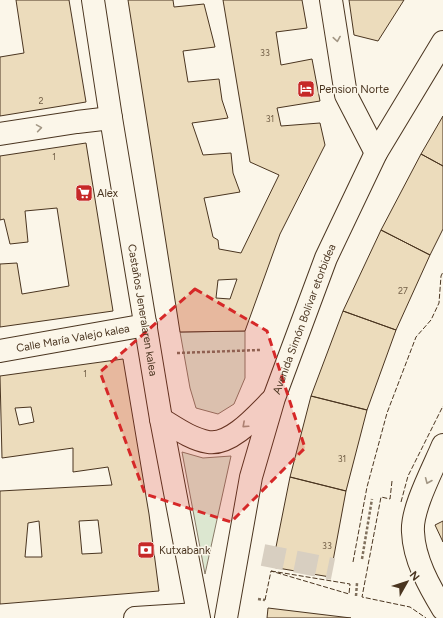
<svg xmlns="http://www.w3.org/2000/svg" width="443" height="618" font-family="Figtree,sans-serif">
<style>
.green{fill:#dce7d0;stroke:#887966}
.building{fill:#ecdcbc;stroke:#4a3520;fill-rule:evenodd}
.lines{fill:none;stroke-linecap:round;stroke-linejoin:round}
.street-tunnel{stroke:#d8cfc1;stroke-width:22;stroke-dasharray:22 11;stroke-linecap:butt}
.street-casing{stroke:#4a3520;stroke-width:24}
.secondary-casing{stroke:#4a3520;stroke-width:24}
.path{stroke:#7f6f5c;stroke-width:2.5;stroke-dasharray:3 2;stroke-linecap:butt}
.street{stroke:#fbf6e9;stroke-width:22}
.secondary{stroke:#fbf6e9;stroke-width:22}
.fence{stroke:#4a3520;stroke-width:1;stroke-dasharray:5 2;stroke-linecap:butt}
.oneway{stroke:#a29684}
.marked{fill:#d62828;fill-opacity:0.2;stroke:#d62828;stroke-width:3;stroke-dasharray:8 5;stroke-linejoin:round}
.labels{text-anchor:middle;stroke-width:3;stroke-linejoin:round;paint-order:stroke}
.number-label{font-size:9px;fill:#725f47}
.poi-label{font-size:11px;fill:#4a3520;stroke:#fbf6e9;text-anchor:start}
.street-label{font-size:11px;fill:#4a3520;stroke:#fbf6e9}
</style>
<rect width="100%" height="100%" fill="#fbf6e9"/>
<!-- green -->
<path class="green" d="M245 331V378L234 404 218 414 196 408 190 388 180 332Z
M182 452 203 458 231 456 205 574Z"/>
<!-- building -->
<path class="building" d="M16 0H69L86 102 0 116V57L24 53Z
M128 0H173L174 7 204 4 215 47 183 51 188 82 219 79 222 100 228 118 192 123 203 155 231 153 233 173 240 192 204 198 213 237 218 240 219 249 241 253 279 175 250 162 223 0H302L307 28 276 32 281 65 312 59 320 101 277 108 281 126 320 123 325 145 280 234 245 331 180 332ZM237 279 230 299 216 298 218 280Z
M349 0H404L378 41 354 35Z
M443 116V166L421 154Z
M86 143 113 311 0 327V264L17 263 22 294 69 286 57 208 25 211 28 242 10 244 4 219 0 220V156Z
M421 154 443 166V229L430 255 381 230Z
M381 230 430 255 396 330 343 311Z
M343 311 396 330 367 410 311 396Z
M123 359 149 514 159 591 0 604V491L112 485 108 467 73 472V448L2 458 0 376ZM31 407 34 422 19 425 15 408ZM98 520 102 553 82 554 79 521ZM39 521 42 557H25L28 523Z
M311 396 367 410 346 491 290 477Z
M290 477 346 491 330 577 272 567Z
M443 521V542L435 525Z
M268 608 351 618H267Z"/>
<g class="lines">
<!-- street-tunnel -->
<path class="street-tunnel" d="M263 555 333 569"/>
<defs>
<g id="street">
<path d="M331 0 346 95 376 153"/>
<path d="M0 134 77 122 111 118"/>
<path id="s1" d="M0 351 146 325"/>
<path d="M161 419C176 428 191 439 208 442 231 446 258 414 273 399"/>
<path d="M443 445C434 467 411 509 413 532 414 559 429 586 443 609"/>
<path d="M135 618 198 614"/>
<path id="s2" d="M226 618 251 477 274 398 326 258 376 153 443 42"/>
</g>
<g id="secondary">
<path id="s3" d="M93 0 111 118 161 419 199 618"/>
</g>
</defs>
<!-- street casing -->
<use href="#street" class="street-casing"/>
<!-- secondary casing -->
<use href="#secondary" class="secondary-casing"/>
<!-- path -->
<path class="path" d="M177 353 260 350
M362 559 372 499
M356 596 357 583
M258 599 265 600"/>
<!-- street -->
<use href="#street" class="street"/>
<!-- secondary -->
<use href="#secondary" class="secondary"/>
<!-- fence -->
<path class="fence" d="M392 481 390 499 381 497 362 597 410 607 426 618
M401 502 408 476 443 406
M353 562 367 487 387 413 416 337 431 320 439 303 441 276 443 272
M265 600 271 571 349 594 350 584 271 571"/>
</g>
<!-- one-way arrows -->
<defs><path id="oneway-chevron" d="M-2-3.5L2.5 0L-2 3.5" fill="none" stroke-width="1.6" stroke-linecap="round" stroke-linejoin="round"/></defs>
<g class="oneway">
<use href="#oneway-chevron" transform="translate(337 39) rotate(81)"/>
<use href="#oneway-chevron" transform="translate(39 128) rotate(-9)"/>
<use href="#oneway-chevron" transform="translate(245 425) rotate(138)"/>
<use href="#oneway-chevron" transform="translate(428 481) rotate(113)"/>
</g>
<!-- marked area -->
<path class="marked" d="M195 289 267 331 305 448 231 522 145 494 100 372Z"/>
<!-- icons -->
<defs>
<symbol id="hotel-square" viewBox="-11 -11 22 22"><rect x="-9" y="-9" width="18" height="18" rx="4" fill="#c62828" stroke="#fbf6e9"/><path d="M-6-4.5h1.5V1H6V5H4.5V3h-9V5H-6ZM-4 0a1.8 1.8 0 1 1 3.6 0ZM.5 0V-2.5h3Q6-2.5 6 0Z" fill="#fff"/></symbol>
<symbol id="supermarket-square" viewBox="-11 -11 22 22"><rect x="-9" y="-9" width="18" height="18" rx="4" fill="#c62828" stroke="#fbf6e9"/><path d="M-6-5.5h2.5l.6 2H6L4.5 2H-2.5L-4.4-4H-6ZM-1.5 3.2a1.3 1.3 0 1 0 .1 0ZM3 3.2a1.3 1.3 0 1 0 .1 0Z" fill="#fff"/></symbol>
<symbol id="bank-square" viewBox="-11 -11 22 22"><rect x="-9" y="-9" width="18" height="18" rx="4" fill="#c62828" stroke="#fbf6e9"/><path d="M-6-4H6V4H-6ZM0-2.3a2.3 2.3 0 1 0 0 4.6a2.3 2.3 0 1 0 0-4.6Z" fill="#fff"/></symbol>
</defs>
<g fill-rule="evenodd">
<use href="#hotel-square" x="296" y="79" width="20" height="20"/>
<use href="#supermarket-square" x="74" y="183" width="20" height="20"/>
<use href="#bank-square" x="136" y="540" width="20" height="20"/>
</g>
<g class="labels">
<!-- number labels -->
<g class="number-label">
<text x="265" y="56">33</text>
<text x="41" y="104">2</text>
<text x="270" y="122">31</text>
<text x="54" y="160">1</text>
<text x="403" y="294">27</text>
<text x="85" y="377">1</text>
<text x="342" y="462">31</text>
<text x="327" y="549">33</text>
</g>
<!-- poi labels -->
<g class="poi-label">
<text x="319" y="93">Pension Norte</text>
<text x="97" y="197">Alex</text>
<text x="159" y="554">Kutxabank</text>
</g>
<!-- street labels -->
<g class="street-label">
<text dy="4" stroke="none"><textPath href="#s3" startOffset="314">Castaños Jeneralaren kalea</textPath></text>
<text dy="4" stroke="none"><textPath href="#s2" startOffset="310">Avenida Simón Bolívar etorbidea</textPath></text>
<text dy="4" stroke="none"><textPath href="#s1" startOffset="74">Calle María Valejo kalea</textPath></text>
</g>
</g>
<!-- north arrow -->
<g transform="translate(407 582) rotate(51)" stroke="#fbf6e9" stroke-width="3" paint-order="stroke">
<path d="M0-3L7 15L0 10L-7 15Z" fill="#4a3520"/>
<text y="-6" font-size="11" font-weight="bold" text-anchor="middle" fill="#4a3520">N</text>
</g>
</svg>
